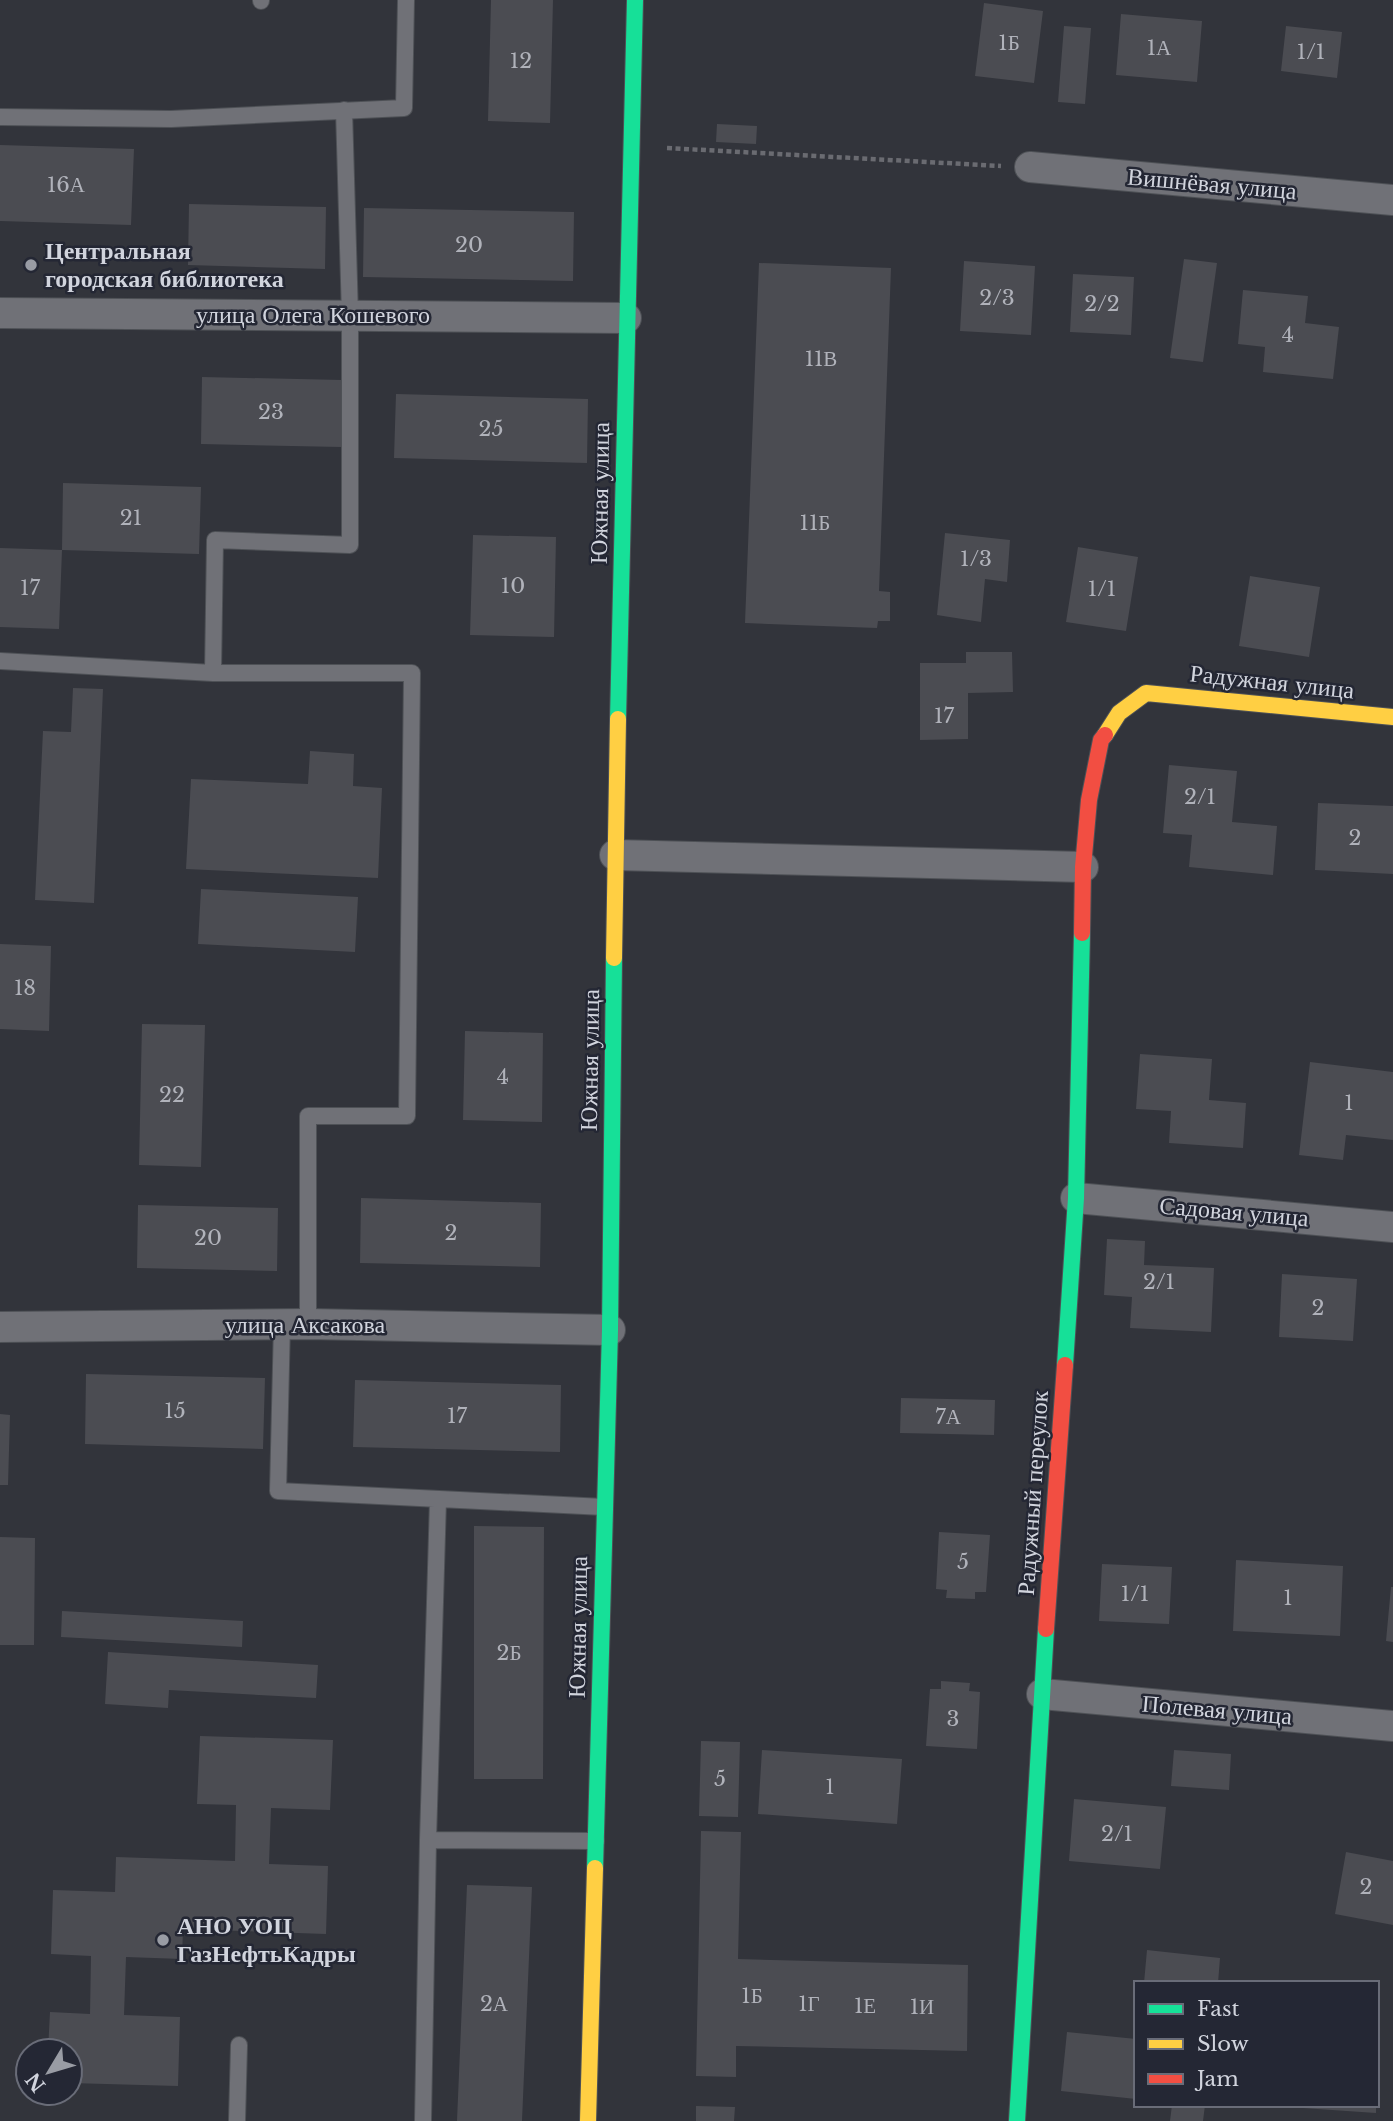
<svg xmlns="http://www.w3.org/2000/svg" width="1393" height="2121" font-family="'Libre Baskerville',serif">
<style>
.building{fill:#4b4c52}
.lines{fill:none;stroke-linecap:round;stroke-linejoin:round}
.lane-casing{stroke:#4e5156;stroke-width:18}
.street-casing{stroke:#4e5156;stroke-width:32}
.fast-casing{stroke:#4e5156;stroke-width:18}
.slow-casing{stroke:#4e5156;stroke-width:18}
.jam-casing{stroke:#4e5156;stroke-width:18}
.path{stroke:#6a6b71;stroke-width:4.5;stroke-dasharray:5 3.5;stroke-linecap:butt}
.lane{stroke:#707177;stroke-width:16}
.street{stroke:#707177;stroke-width:30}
.fast{stroke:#16e098;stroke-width:16}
.slow{stroke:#ffcf43;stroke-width:16}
.jam{stroke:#f24e42;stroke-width:16}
.poi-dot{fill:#999ca4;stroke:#242734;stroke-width:2.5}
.labels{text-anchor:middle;stroke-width:5;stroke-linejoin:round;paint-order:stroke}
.number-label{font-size:21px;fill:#b0b2ba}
.street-label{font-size:24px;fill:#d1d4dd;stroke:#242734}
.poi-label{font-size:24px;font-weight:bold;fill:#d1d4dd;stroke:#242734;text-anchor:start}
</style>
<rect width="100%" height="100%" fill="#32343b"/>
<!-- building -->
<path class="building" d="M491 0H553L550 123 488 121Z
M984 3 1043 11 1034 83 975 76Z
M1121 14 1202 21 1197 82 1116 75Z
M1064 26 1091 28 1085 104 1058 102Z
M1286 26 1342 32 1337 78 1281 71Z
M717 124 757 126 756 144 716 142Z
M0 145 134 149 131 225 0 221Z
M189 204 326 207 325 269 188 265Z
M364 208 574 212 573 281 363 277Z
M1184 259 1217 263 1203 362 1170 358Z
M964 261 1035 266 1031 335 960 331Z
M759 263 891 268 879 591 890 592V621H878L877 628 745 623Z
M1073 274 1134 277 1131 335 1070 332Z
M1243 290 1308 296 1305 323 1339 327 1333 379 1263 372 1265 347 1238 344Z
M202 377 342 380 341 447 201 444Z
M396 394 588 399 587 463 394 458Z
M63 483 201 487 199 554 62 550 59 629 0 627V548L62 550Z
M945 533 1010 540 1007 582 985 579 981 622 937 615Z
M473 535 556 537 554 637 470 635Z
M1078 547 1138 557 1126 631 1066 622Z
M1250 576 1320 587 1309 657 1239 646Z
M966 652H1012L1013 692 968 693V739L920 740V663H966Z
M73 688 103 689 94 903 35 900 43 731 71 732Z
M310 751 354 754 353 786 382 788 378 878 186 869 191 779 308 784Z
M1169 765 1237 771 1232 822 1277 826 1273 875 1189 867 1192 835 1163 833Z
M1318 803 1393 806V874L1315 870Z
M201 889 358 897 355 952 198 944Z
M0 944 51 946 49 1031 0 1029Z
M142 1024 205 1025 201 1167 139 1165Z
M465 1031 543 1033 542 1122 463 1120Z
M1140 1054 1212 1059 1209 1100 1246 1103 1243 1148 1169 1143 1171 1111 1136 1109Z
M1310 1062 1393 1072V1140L1346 1135 1343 1160 1299 1155Z
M361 1198 541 1203 540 1267 360 1263Z
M138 1205 278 1208 277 1271 137 1268Z
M1107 1239 1145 1241 1144 1265 1214 1268 1211 1332 1130 1328 1132 1297 1104 1295Z
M1282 1274 1357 1279 1353 1341 1279 1337Z
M86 1374 265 1378 263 1449 85 1444Z
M355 1380 561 1385 560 1452 353 1447Z
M901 1398 995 1400 994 1435 900 1433Z
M0 1414 10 1415 8 1485H0Z
M474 1526 544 1527 543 1779H474Z
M939 1532 990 1535 986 1592H975V1599L946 1598 947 1590 936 1589Z
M0 1537 35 1538 34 1645H0Z
M1236 1560 1343 1566 1340 1636 1233 1631Z
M1102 1564 1172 1567 1169 1624 1099 1621Z
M1391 1587H1393V1642L1386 1641Z
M62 1611 243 1621 242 1647 61 1637Z
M108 1652 318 1665 316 1698 169 1690 168 1708 105 1704Z
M941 1681 970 1683 969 1691 980 1692 977 1749 926 1746 930 1689H941Z
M200 1736 333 1740 330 1810 271 1808 269 1864 328 1866 326 1934 183 1929 182 1959 126 1957 124 2015 180 2017 178 2086 70 2083V2051H48L50 2012 90 2014 91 1956 51 1954 53 1890 115 1892 116 1857 235 1861 236 1805 197 1804Z
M701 1741 740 1742 738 1817 699 1816Z
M762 1750 902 1759 897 1824 758 1814Z
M1174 1750 1231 1754 1229 1790 1171 1786Z
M1074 1799 1166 1807 1160 1869 1069 1861Z
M701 1831 741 1832 738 1959 968 1965 967 2051 736 2046V2077L696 2076Z
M1346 1852 1393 1861V1925L1335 1914Z
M467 1885 532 1887 522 2121H457Z
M1147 1950 1220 1958 1218 1983H1144Z
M1067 2032 1136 2039V2099L1061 2091Z
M1172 2105H1205L1203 2121H1170Z
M1288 2105H1376V2113L1288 2107Z
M696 2106 735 2107 734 2121H696Z"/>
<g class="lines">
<defs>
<path id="lane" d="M261 1V0
M0 117 171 119 404 108 406 0
M0 661 213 673 215 540 350 545V316L344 110
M213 673H412L407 1116H308V1324
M282 1324 278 1491 604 1507
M428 1840 596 1841
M237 2121 239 2045
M423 2121 428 1840 438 1500"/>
<path id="street" d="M1030 167 1393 200
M0 313 626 318
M615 855 1083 867
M1076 1198 1393 1227
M0 1327 308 1324 610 1330
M1042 1694 1393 1726"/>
<path id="fast" d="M618 719 635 0
M1065 1365 1076 1198 1082 933
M595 1868 610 1330 614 958
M1017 2121 1046 1629"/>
<path id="slow" d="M1105 735 1119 713 1146 693 1393 717
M614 958 618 719
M588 2121 595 1868"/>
<path id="jam" d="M1082 933 1083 867 1089 800 1101 740 1105 735
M1046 1629 1065 1365"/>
</defs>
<!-- lane casing -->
<use href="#lane" class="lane-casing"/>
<!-- street casing -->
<use href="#street" class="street-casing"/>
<!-- fast casing -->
<use href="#fast" class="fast-casing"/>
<!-- slow casing -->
<use href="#slow" class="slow-casing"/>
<!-- jam casing -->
<use href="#jam" class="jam-casing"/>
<!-- path -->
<path class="path" d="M667 148 1001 166"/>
<!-- lane -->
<use href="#lane" class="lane"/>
<!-- street -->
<use href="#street" class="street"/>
<!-- fast -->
<use href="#fast" class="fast"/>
<!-- slow -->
<use href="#slow" class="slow"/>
<!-- jam -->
<use href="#jam" class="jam"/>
</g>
<!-- markers -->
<g class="poi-dot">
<circle cx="31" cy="265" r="7"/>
<circle cx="163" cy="1940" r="7"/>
</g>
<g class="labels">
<!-- number labels -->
<g class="number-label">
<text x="1009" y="50">1Б</text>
<text x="1159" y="55">1А</text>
<text x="1311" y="59">1/1</text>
<text x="521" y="68">12</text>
<text x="66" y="192">16А</text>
<text x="469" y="252">20</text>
<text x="997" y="305">2/3</text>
<text x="1102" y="311">2/2</text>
<text x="1288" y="342">4</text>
<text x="821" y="366">11В</text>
<text x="271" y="419">23</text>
<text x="491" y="436">25</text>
<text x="131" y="525">21</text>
<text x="815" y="530">11Б</text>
<text x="976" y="566">1/3</text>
<text x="513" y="593">10</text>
<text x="30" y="595">17</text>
<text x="1102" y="596">1/1</text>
<text x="944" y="723">17</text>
<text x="1200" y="804">2/1</text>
<text x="1355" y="845">2</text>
<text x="25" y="995">18</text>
<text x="503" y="1084">4</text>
<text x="172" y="1102">22</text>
<text x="1349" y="1110">1</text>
<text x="451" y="1240">2</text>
<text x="208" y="1245">20</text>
<text x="1159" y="1289">2/1</text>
<text x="1318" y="1315">2</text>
<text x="175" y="1418">15</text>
<text x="457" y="1423">17</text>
<text x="948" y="1424">7А</text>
<text x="963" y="1569">5</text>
<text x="1135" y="1601">1/1</text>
<text x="1288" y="1605">1</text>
<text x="509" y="1660">2Б</text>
<text x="953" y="1726">3</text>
<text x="720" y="1786">5</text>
<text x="830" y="1794">1</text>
<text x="1117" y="1841">2/1</text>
<text x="1366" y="1894">2</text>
<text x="752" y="2003">1Б</text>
<text x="494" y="2011">2А</text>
<text x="809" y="2011">1Г</text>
<text x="865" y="2013">1Е</text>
<text x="922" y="2014">1И</text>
</g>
<!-- street labels -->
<g class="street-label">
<text transform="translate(1212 184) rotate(5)" y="8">Вишнёвая улица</text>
<text x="313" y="323">улица Олега Кошевого</text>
<text transform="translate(600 493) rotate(-89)" y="8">Южная улица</text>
<text transform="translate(1272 682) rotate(6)" y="8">Радужная улица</text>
<text transform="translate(590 1060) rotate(-89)" y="8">Южная улица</text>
<text transform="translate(1234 1212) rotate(5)" y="8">Садовая улица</text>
<text x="305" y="1333">улица Аксакова</text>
<text transform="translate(1033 1493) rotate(-86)" y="8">Радужный переулок</text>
<text transform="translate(578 1627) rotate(-89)" y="8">Южная улица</text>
<text transform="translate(1217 1710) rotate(5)" y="8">Полевая улица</text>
</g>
<!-- poi labels -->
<g class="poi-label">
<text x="45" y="259">Центральная<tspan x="45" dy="28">городская библиотека</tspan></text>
<text x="177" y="1934">АНО УОЦ<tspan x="177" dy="28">ГазНефтьКадры</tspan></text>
</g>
</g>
<!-- legend -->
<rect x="1134" y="1981" width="245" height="126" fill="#242734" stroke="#696c78" stroke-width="2"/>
<rect x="1148" y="2004" width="35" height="10" fill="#16e098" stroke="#696c78" stroke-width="2"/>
<text x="1197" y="2016" font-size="21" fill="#d1d4dd">Fast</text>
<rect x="1148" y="2039" width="35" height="10" fill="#ffcf43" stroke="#696c78" stroke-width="2"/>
<text x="1197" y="2051" font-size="21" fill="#d1d4dd">Slow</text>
<rect x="1148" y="2074" width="35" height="10" fill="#f24e42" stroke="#696c78" stroke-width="2"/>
<text x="1197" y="2086" font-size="21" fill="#d1d4dd">Jam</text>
<!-- north arrow -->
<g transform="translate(49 2072) rotate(232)"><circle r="33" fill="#242734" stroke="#696c78" stroke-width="2"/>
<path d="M0-5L12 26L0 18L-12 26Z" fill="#999ca4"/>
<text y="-10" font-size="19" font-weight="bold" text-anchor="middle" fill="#d1d4dd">N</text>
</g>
</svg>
